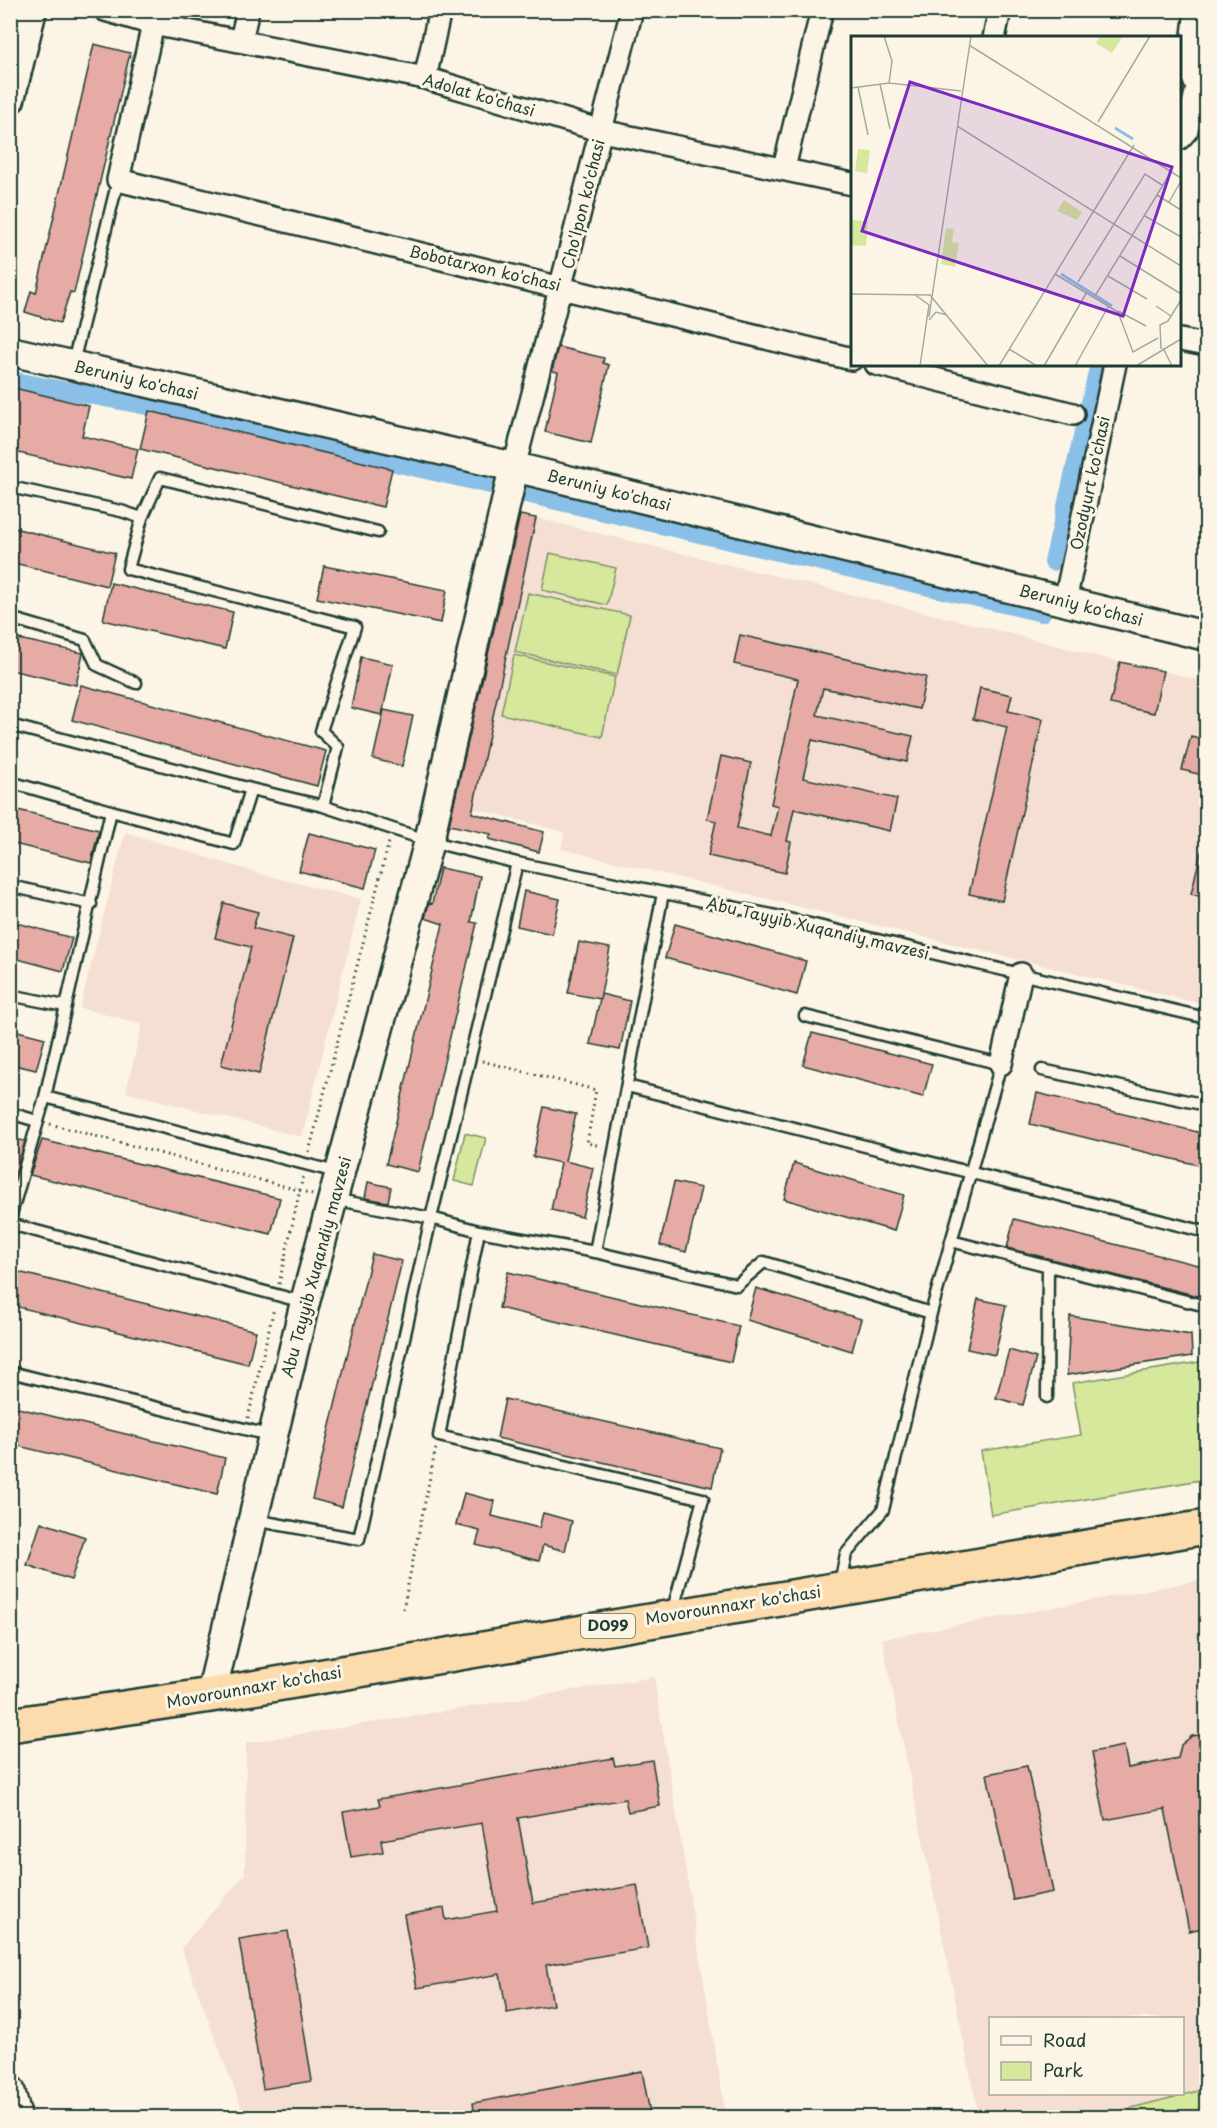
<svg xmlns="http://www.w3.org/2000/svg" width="1217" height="2128" font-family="'Playpen Sans',sans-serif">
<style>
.built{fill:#f5dfd2;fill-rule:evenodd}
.green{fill:#d6e89b;stroke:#7a9268;stroke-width:1.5}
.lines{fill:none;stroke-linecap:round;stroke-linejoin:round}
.canal{stroke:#8abfe7;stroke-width:18}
.building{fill:#e5aba4;stroke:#1f3d34;stroke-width:1.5}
.lane-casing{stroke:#1f3d34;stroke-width:15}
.street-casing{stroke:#1f3d34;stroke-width:26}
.secondary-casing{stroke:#1f3d34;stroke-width:33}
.highway-casing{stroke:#1f3d34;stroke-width:38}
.path{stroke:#1f3d34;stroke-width:3;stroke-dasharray:1.5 4.5;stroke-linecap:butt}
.lane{stroke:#fcf5e5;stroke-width:10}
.street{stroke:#fcf5e5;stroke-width:21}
.secondary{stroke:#fcf5e5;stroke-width:28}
.highway{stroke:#fcdcac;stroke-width:33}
.labels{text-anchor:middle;stroke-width:6;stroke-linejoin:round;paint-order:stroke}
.shield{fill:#fcf5e5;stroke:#617469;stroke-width:1.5}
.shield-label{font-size:15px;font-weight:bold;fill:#1f3d34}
.street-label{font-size:16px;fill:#1f3d34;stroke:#fcf5e5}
.inset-river{fill:none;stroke:#8abfe7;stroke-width:3}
.inset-road{fill:none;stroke:#a4ab9e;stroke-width:1.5}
.view{fill:#7b2cbf;fill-opacity:0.15;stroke:#7b2cbf;stroke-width:3}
.inset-edge{fill:none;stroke:#1f3d34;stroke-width:3}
</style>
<rect width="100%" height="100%" fill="#fcf5e5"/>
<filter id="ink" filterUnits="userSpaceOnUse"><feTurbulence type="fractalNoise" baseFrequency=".0167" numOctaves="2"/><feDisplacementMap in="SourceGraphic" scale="12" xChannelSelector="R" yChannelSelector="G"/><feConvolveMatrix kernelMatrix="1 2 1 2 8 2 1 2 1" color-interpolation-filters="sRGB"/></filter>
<g filter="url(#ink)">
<!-- built -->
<path class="built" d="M536 518 973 624 1120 662 1110 705 1154 713 1163 671 1206 682V1005L561 849 564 832 473 808Z
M125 832 261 874 361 899 302 1137 126 1092 142 1024 80 1008Z
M1206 1579V2117H979L882 1639ZM990 2018H1182V2094H990Z
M654 1677 726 2117H245L181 1948 245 1874 246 1743Z"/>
<!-- green -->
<path class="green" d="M550 553 616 568 607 605 542 590Z
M528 593 630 615 617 675 515 652Z
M514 655 615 677 602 737 501 714Z
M465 1133 486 1138 474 1186 454 1181Z
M1206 1361V1479L991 1515 981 1451 1081 1435 1072 1383Z
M1206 2089V2117H1125L1123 2110Z"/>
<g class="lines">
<!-- canal -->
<path class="canal" d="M1180 98 1206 63
M10 380 152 407 495 486
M522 493 1042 613
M1053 562 1099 364"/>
</g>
<!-- building -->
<path class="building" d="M94 44 130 53 74 293 70 292 60 323 25 312 31 291 36 293Z
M558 347 604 358 603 363 609 365 591 443 545 432 558 372 552 371Z
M10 387 89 406 82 436 138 449 131 479 10 451Z
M149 411 392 469 383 507 140 449Z
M520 515 536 518 472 813 544 832 539 852 489 839 491 834 449 825Z
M10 527 115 553 107 586 10 562Z
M324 566 447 590 441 623 317 598Z
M111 583 233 612 225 649 103 620Z
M740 635 926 677 919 709 823 688 817 715 913 736 907 762 812 740 803 778 897 799 890 831 794 809 787 841 791 842 785 873 708 856 716 821 707 819 721 756 751 763 737 828 771 836 778 806 771 804 798 679 734 664Z
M10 637 83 653 76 685 10 670Z
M361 657 393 664 382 715 351 708Z
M1120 662 1163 671 1154 713 1110 704Z
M81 685 326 751 317 786 72 720Z
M980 688 1012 695 1008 711 1043 719 1002 901 969 894 1007 727 973 719Z
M384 710 413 716 402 766 373 759Z
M1191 736 1206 740V776L1182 770Z
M10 808 99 830 91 863 10 843Z
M309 833 375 850 365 888 299 871Z
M1201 852H1206V898L1191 894Z
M440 868 480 876 471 922 477 923 418 1172 386 1164 443 924 425 918 429 903 432 904Z
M524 891 560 899 552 934 517 926Z
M224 903 258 912 253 928 293 938 259 1074 221 1065 251 947 215 938Z
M10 921 72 938 63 971 10 957Z
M675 924 806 961 797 995 665 958Z
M579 942 610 948 600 999 568 993Z
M601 994 630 1001 620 1050 590 1044Z
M10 1029 45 1038 36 1070 10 1064Z
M812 1033 932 1064 923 1097 803 1065Z
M1037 1093 1206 1134V1167L1030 1124Z
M544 1107 576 1114 565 1161 593 1168 582 1217 551 1210 561 1163 533 1157Z
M10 1138 25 1141 16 1172 10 1171Z
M42 1140 280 1198 271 1234 30 1175Z
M794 1163 904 1195 894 1231 784 1199Z
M368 1182 391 1187 388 1202 365 1198Z
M674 1182 701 1188 686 1252 660 1245Z
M1014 1219 1206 1267V1298L1007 1248Z
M372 1254 402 1261 342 1507 312 1499Z
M10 1270 256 1331 248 1364 10 1305Z
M508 1272 739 1326 731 1362 499 1308Z
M756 1288 861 1319 852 1351 747 1320Z
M978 1299 1006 1305 995 1355 967 1349Z
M1070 1316 1191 1335 1192 1356 1067 1375Z
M1009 1350 1036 1358 1023 1405 996 1398Z
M505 1399 720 1448 712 1487 497 1438Z
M10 1406 225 1458 217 1494 10 1444Z
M464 1493 495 1501 492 1516 539 1528 543 1513 572 1521 565 1551 543 1545 539 1561 476 1545 480 1531 456 1525Z
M41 1522 85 1537 71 1580 27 1565Z
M1206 1734V1927L1189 1931 1165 1809 1105 1820 1092 1752 1124 1746 1128 1768 1178 1758 1181 1745 1192 1736Z
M613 1758 615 1766 652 1760 660 1806 628 1812 625 1799 518 1818 533 1903 637 1885 648 1948 546 1965 553 2005 507 2013 500 1974 417 1988 404 1915 444 1908 446 1920 497 1911 482 1823 381 1840 383 1852 351 1857 343 1812 380 1806 378 1799Z
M1027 1766 1053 1892 1013 1900 987 1774Z
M288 1931 312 2081 263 2089 239 1939Z
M642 2071 651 2118H475L473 2103Z"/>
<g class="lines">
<defs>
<path id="lane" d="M73 363 118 180
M10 487 121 511 142 518 160 478 378 532
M142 518 128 569 355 627 321 731 338 747 323 806 429 841 517 863 772 915 1206 1018
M10 618 85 640 97 665 136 683
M10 725 251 789
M10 782 111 811 45 1097 10 1218
M111 811 234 844 251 789 323 806
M10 886 91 904
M10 995 65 1006
M805 1016 1001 1064 931 1313
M1042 1070 1206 1105
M627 1086 1206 1232
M45 1097 340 1173
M10 1113 37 1121
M333 1199 431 1218 479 1231 595 1252 737 1285 764 1262 931 1313 883 1510 846 1554 840 1584
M10 1224 303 1302
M479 1231 439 1436 703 1499 672 1613
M951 1241 1206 1306
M595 1252 663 893
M10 1372 273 1436
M1047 1397 1048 1266
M254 1520 359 1539 431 1218 517 863"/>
<path id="street" d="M105 10 153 24 425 78 602 131 852 184
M153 24 118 180 852 359
M994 38 1000 10
M241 40 248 10
M1190 60 1196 10
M425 78 440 10
M1180 138 1187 130 1197 88 1189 67 1200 45 1206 42
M784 168 822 10
M1180 340 1206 345
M876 364 1073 414
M514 467 632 10
M1065 601 1115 364
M1001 1064 1021 974"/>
<path id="secondary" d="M10 99 32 10
M10 351 514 467 1206 636
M211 1695 305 1302 429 841 514 467
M10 2090 17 2118"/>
<path id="highway" d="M10 1725 211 1695 1206 1527"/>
</defs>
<!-- lane casing -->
<use href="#lane" class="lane-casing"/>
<!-- street casing -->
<use href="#street" class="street-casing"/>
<!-- secondary casing -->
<use href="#secondary" class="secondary-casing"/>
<!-- highway casing -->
<use href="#highway" class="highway-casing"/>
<!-- path -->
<path class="path" d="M482 1061 596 1090 587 1143 601 1146
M50 1124 313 1194
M309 1152 389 842
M279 1284 303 1176
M248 1418 274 1308
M403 1609 436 1448"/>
<!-- lane -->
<use href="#lane" class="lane"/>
<!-- street -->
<use href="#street" class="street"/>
<!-- secondary -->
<use href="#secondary" class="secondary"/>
<!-- highway -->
<use href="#highway" class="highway"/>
</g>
</g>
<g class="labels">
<!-- shield labels -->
<rect class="shield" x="581" y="1614" width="54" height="24" rx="4.5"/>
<g class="shield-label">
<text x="608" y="1631">D099</text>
</g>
<!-- street labels -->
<g class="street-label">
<text transform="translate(479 95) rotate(16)" y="6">Adolat ko'chasi</text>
<text transform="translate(583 204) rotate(-76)" y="6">Cho'lpon ko'chasi</text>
<text transform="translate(485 268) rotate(13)" y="6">Bobotarxon ko'chasi</text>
<text transform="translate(136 380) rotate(13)" y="6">Beruniy ko'chasi</text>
<text transform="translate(1090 483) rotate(-78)" y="6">Ozodyurt ko'chasi</text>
<text transform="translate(609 490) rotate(14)" y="6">Beruniy ko'chasi</text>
<text transform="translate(1081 605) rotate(14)" y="6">Beruniy ko'chasi</text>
<text transform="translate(818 928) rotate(13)" y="6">Abu Tayyib Xuqandiy mavzesi</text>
<text transform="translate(316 1267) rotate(-75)" y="6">Abu Tayyib Xuqandiy mavzesi</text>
<text transform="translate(733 1605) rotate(-9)" y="6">Movorounnaxr ko'chasi</text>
<text transform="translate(254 1687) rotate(-10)" y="6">Movorounnaxr ko'chasi</text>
</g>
</g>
<!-- overview -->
<g transform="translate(851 36)">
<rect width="330" height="330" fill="#fcf5e5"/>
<path d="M249 0H272L261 17 245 7ZM7 113 19 114 16 137 4 135ZM213 164 231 176 226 184 206 175ZM0 184 17 185 15 210 0 209ZM95 192 103 193 101 206 108 207 104 231 90 228Z" fill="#d6e89b"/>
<path class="inset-river" d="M264 92 282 103M210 238 261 270"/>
<path class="inset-road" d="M33 0 41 25 38 47M118 9 330 142M29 48 39 93M7 51 17 99M0 52 38 47 110 55M247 86 299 0M106 90 330 230M306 159 330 174M318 166 330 145M294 180 330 201M269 220 330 258M204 238 267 276 282 316 307 302M257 240 296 263M227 246 294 138 311 149M0 258 79 259 137 330M63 258 78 269 69 330M244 260 320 136M305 270 320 280M267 275 295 290M78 281 120 0M78 284 85 276 96 279M312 312 321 330M158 313 186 330M310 313 309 289 317 285 330 264M148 330 283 109M193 330 236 256M224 330 257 271M285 330 330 303"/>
<path class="view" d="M59 46 321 131 272 280 11 195Z"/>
<rect width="330" height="330" class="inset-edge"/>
</g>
<!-- margin -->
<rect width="1217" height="2128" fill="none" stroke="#fcf5e5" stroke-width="36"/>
<rect x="18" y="18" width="1181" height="2092" fill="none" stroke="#1f3d34" stroke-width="2" filter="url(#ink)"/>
<!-- legend -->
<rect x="989" y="2017" width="195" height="78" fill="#fcf5e5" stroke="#a4ab9e" stroke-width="1.5"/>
<rect x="1001" y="2036" width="30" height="9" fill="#fcf5e5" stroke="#a4ab9e" stroke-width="1.5"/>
<text x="1043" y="2047" font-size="18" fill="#1f3d34">Road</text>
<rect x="1001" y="2062" width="30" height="18" fill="#d6e89b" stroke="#a4ab9e" stroke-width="1.5"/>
<text x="1043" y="2077" font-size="18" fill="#1f3d34">Park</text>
</svg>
